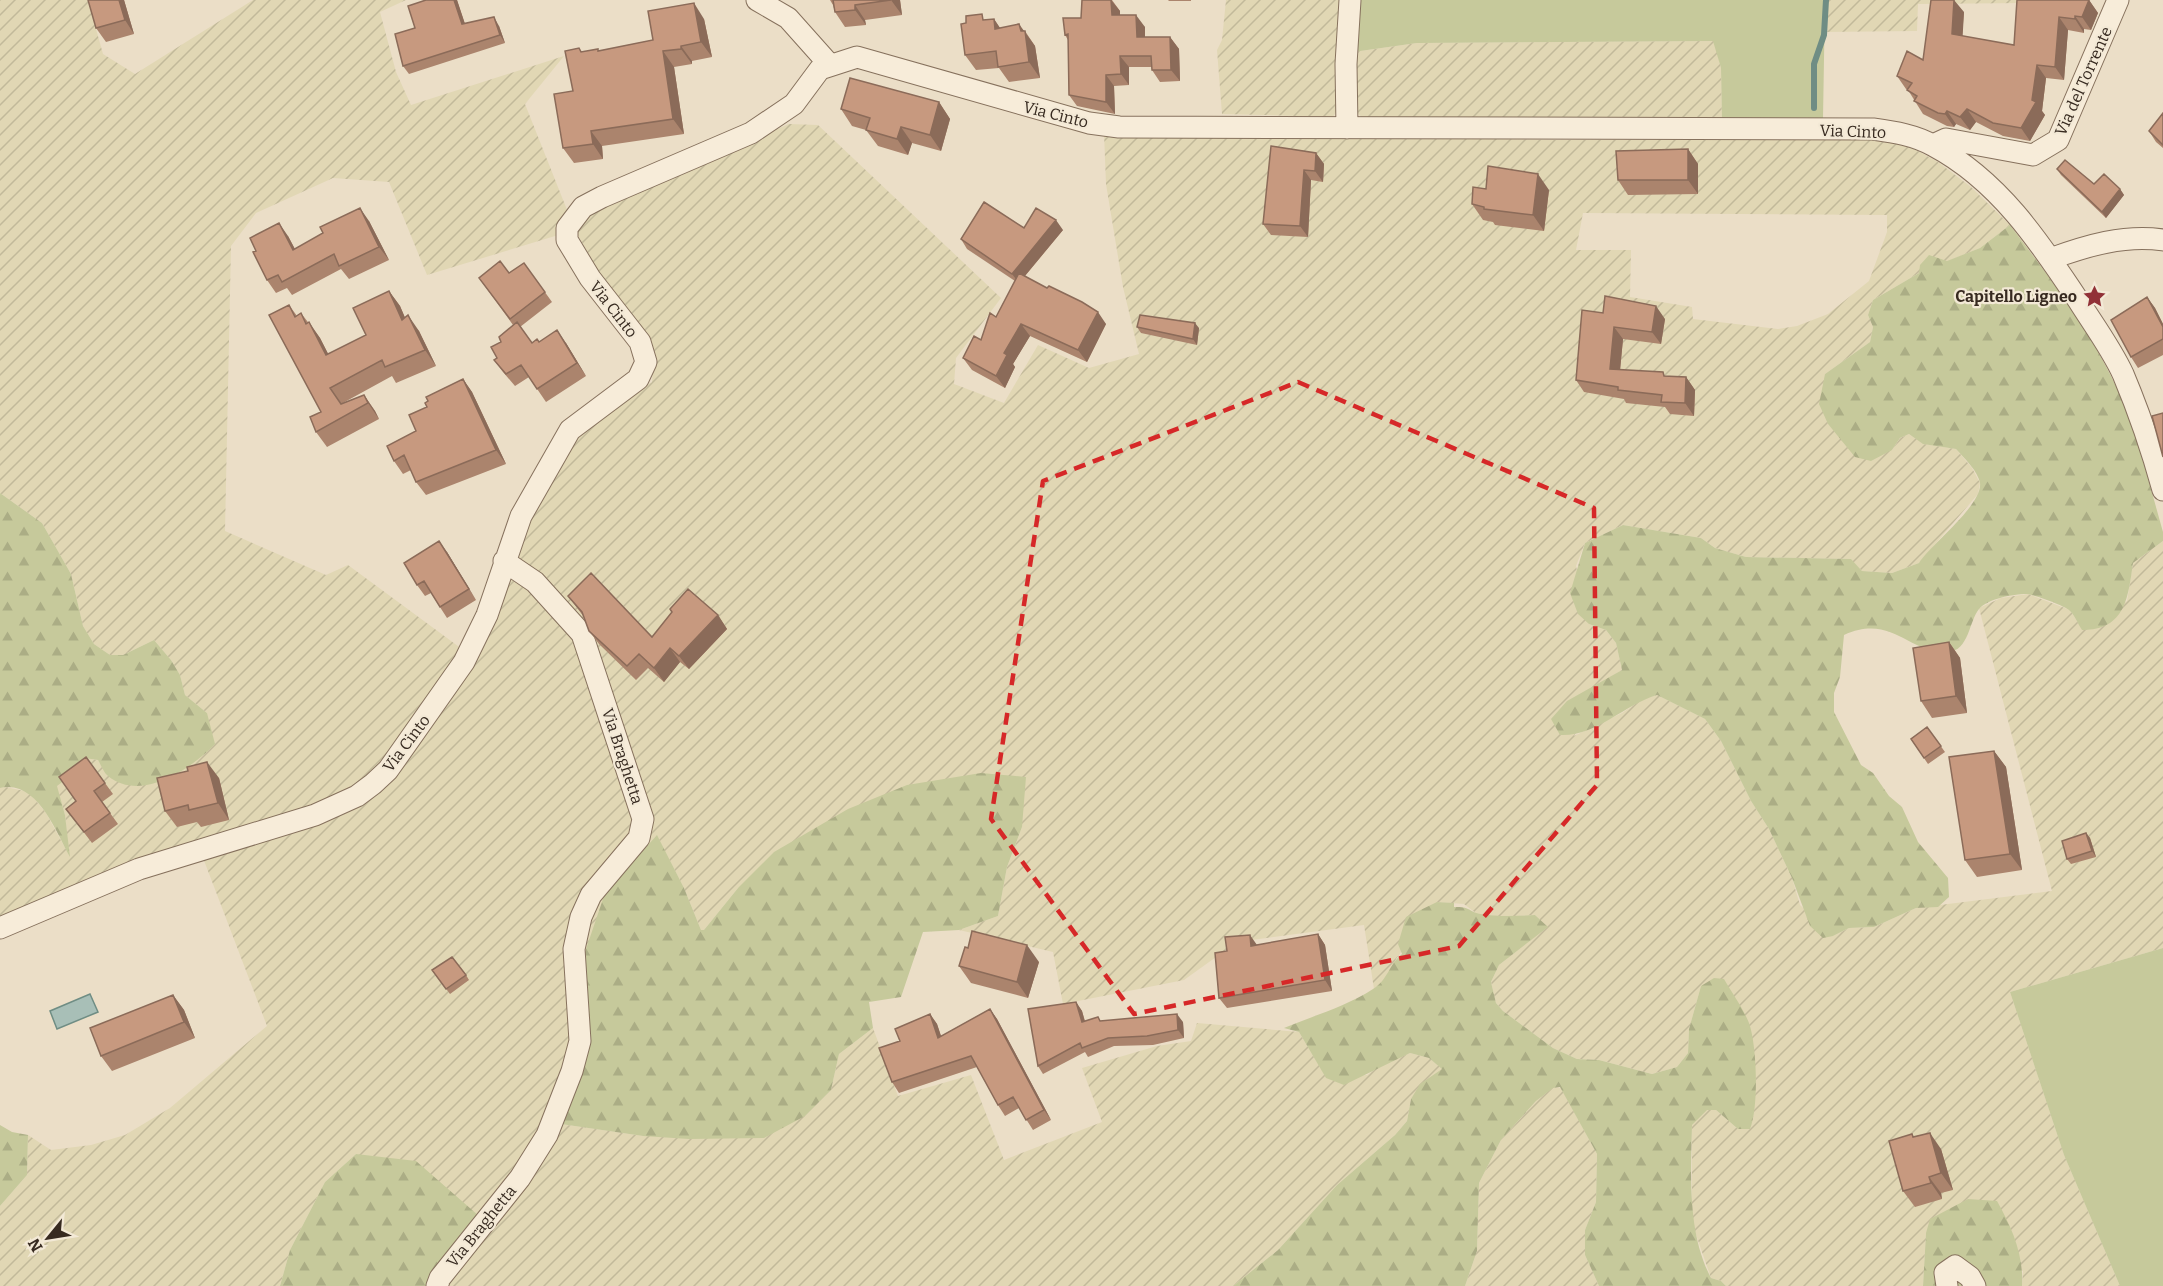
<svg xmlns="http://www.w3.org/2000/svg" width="2163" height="1286" font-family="Bitter,serif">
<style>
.farmland{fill:url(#farmland-furrows);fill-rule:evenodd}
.grass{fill:#c6c99b}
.forest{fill:url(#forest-firs)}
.water{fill:#a8bfb7;stroke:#6f8d84;stroke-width:1.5}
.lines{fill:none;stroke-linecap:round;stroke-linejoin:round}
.stream{stroke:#6f8d84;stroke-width:6}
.minor-casing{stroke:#86715d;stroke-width:23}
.minor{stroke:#f7ecd9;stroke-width:21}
.wall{fill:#ab846d}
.shaded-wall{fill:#8b6b59}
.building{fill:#c7997f;stroke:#8b6b59;stroke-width:1.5}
.marked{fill:none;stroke:#d62828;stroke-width:4.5;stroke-dasharray:12 8;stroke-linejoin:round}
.labels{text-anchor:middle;stroke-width:4.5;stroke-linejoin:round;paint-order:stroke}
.street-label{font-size:16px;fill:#372a20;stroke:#f3e9d6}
.poi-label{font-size:16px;font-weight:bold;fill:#372a20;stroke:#f3e9d6;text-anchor:end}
</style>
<defs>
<pattern id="farmland-furrows" width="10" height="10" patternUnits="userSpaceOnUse" patternTransform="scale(1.5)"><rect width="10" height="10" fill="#e1d7b4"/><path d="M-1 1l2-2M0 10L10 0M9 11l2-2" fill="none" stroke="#c2b99a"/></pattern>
<pattern id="forest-firs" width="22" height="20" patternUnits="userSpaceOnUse" patternTransform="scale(1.5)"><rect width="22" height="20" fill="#c6c99b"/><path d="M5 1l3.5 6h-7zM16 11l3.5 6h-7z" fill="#abad85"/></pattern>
</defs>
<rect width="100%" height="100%" fill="#ebdec7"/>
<!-- farmland -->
<path class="farmland" d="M0 0H88L103 54 135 74 253 0H406L380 12 396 72 411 105 564 56 525 104 575 230 598 206 789 124 818 125 1001 298 956 358 954 384 1004 403 1038 345 1089 368 1139 354 1123 287 1106 184 1104 133 1555 140 1867 139 1905 144 1938 162 1971 187 2010 225 1980 248 1919 273 1873 300 1868 315 1873 327 1870 342 1825 374 1828 424 1841 438 1892 450 1900 438 1909 434 1924 444 1956 449 1972 468 1980 483 1978 494 1919 563 1892 573 1862 571 1850 559 1746 557 1715 548 1701 538 1623 525 1585 543 1576 566 1589 624 1606 630 1616 643 1622 670 1614 675 1574 736 1622 713 1641 700 1657 695 1705 719 1721 741 1751 801 1769 829 1792 878 1800 905 1833 936 1849 928 1874 927 1916 908 2052 891 1979 608 2001 598 2028 594 2070 610 2082 629 2127 601 2133 563 2163 541V948L2010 992 2064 1155 2120 1286H2022L2023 1271 1926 1233 1923 1286H1726L1721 1281 1711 1278 1692 1223V1125L1707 1109 1716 1110 1738 1129 1701 986 1689 1029 1688 1053 1677 1067 1652 1074 1599 1060 1577 1059 1553 1048 1503 1011 1496 1003 1491 982 1499 965 1547 927 1535 915 1505 917 1477 914 1464 904 1437 902 1396 959 1389 976 1374 989 1364 925 1237 942 1184 980 1063 1004 1053 952 959 930 998 916 1007 867 1022 827 738 888 704 930H701L684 888 657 836 584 1055 534 1146 479 1216 356 1154 325 1182 290 1250 280 1286H0V1206L27 1175 28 1135 51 1150 91 1145 125 1135 170 1108 267 1026 200 850 0 926V788L6 787 29 792 46 813 69 855 65 815 56 785 74 773 84 758 98 760 108 776 207 713 185 695 180 675 171 660 154 640 123 655H110L94 644 83 626 71 574 42 523 0 493ZM333 178 389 182 427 275 575 230 608 288 654 352 652 382 573 434 517 542 518 567 466 652 348 565 326 575 225 531 231 246 256 213ZM1583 213 1887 215V232L1869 281 1828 314 1797 326 1778 329 1693 319 1692 307 1630 297 1631 250H1576Z
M1226 0H1342L1336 112 1333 117 1222 114 1217 50 1222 40Z
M1825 0H2027V3L1918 4 1917 31 1824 32Z
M1714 41 1721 68 1722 122 1364 119 1356 112 1353 52 1417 43Z
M1197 1023 1299 1032 1326 1077 1367 1075 1381 1065 1410 1053 1429 1058 1443 1069 1411 1099 1407 1121 1395 1135 1337 1185 1278 1250 1233 1286H443L561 1124 643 1136 805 1116 831 1090 839 1054 873 1028 898 1096 971 1075 1004 1160 1102 1122 1082 1068 1157 1046 1191 1041Z
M1553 1087 1561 1088 1597 1154 1596 1202 1585 1230V1255L1599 1286H1465L1477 1251 1479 1183 1501 1140 1536 1101Z"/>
<!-- grass -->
<path class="grass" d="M1357 0H1825L1823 118 1722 122 1721 68 1713 41 1417 43 1353 52Z
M2163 948V1286H2120L2064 1155 2010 992Z"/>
<!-- forest -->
<path class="forest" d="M2010 225C2046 273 2084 322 2111 376 2136 425 2148 480 2163 532V541L2133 563C2128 597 2126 630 2082 630 2078 624 2074 614 2069 610 2064 606 2033 594 2026 594 2014 594 1987 599 1979 609 1969 621 1969 651 1948 652 1909 655 1893 613 1844 635L1840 677 1834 693V712L1861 765 1873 773 1889 796 1902 807 1918 842 1948 878 1949 897 1938 907 1916 908 1874 927 1849 928 1833 936 1823 938 1810 926 1792 878 1769 829 1751 801 1721 741 1705 719 1657 695C1624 705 1595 737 1560 735L1551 719 1567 701 1622 670 1616 643 1606 630 1589 624 1578 614 1570 593 1585 543 1623 525 1701 538 1715 548 1746 557 1851 559 1862 571 1892 573 1919 563C1930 545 1983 505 1980 483 1978 471 1964 458 1956 449L1923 444 1909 434 1900 438 1892 450 1871 461 1855 457 1828 424 1819 404 1825 374 1870 342 1873 327 1868 315 1873 300 1919 273 1920 265 1929 255 1947 261 1980 248Z
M0 493 42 523 71 574 83 626 94 644 110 655H123L154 640 171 660 180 675 185 695 207 713 215 744C191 769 141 803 108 776 104 773 101 765 98 760L84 758 74 773 57 786 65 815 70 857C56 832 37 779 0 788Z
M981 773 1026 777 1022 827 1007 867 998 916 959 930 923 932 901 997 869 1002 873 1028 839 1054 831 1090 805 1116 764 1138 689 1139 643 1136 561 1124 584 955 605 893 657 835 684 888 701 930H704L738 888 774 852 848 809 907 785Z
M1437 902 1454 903V907C1470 906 1469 912 1481 914 1499 917 1517 916 1535 915L1548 927 1499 965 1491 982 1496 1003 1503 1011 1553 1048 1577 1059 1599 1060 1652 1074 1677 1067 1688 1053 1689 1029 1701 986 1714 978 1724 979C1732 993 1743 1008 1749 1023 1757 1045 1759 1107 1750 1129H1738L1716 1110H1707L1692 1125C1691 1175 1687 1232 1711 1278L1721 1281 1726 1286H1599L1585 1255V1230L1596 1202 1597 1154 1560 1087 1553 1088 1536 1101 1501 1140 1479 1183 1477 1251 1465 1286H1233L1278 1250 1337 1185 1395 1135 1407 1121 1411 1099 1420 1084 1442 1069 1429 1058 1410 1053 1344 1085 1326 1078 1299 1032 1284 1028C1313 1016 1347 1006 1373 989 1388 980 1389 964 1402 954L1398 944 1406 917Z
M0 1125 12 1132 28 1135 27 1175 0 1206Z
M356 1154 416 1161 479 1216 430 1286H280L290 1250 325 1182Z
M1968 1199 1997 1201C2012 1228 2024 1255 2022 1286H1923L1926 1233 1930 1219Z"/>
<!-- water -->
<path class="water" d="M90 994 98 1012 57 1029 50 1011Z"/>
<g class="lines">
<!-- stream -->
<path class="stream" d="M1814 108V64L1824 35 1826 0"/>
<defs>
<path id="minor" d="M757 0 788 18 829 64
M1347 128 1346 64 1350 0
M1933 145 1946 139 2033 155 2058 140 2118 0
M2050 259C2086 246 2125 234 2163 240
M0 928 139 869 315 815 357 796 373 784 388 770 464 662 487 615 521 516 570 430 638 379 646 362 640 342 590 278 567 240V228L583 207 602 197 751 133 794 104 820 69 857 57 1089 123 1119 127 1873 129C1894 132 1915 135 1934 146 1998 180 2039 241 2078 300 2093 324 2111 348 2123 374 2139 412 2152 450 2163 490
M437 1286 440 1278 520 1178 547 1135 572 1071 580 1041 574 949 581 917 591 895 639 838 643 819 582 634 535 582 504 561
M1947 1286 1945 1273 1955 1266 1970 1277 1975 1286"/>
</defs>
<!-- minor casing -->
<use href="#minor" class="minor-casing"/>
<!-- minor -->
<use href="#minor" class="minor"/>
</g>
<!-- wall -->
<path class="wall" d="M124 0 134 34 106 42 96 28Z
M426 0H457L465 24 499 26 505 43 409 74 403 66 415 28Z
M830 0H900L902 15 865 20 866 25 845 27 835 12 833 5Z
M1082 0H1112L1120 11V15L1145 27V37H1170L1179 49 1180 81 1160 82 1152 70V67H1129V85L1114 86 1115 114 1077 106 1069 95 1068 40 1065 35 1081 18Z
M1168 0H1191V1H1169Z
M2017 0H2089L2098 13 2091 30 2084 29V33L2068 30 2064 80 2046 78 2042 111 2045 115 2030 141 2003 136 1976 122 1970 130 1956 124 1954 127 1947 126 1923 114 1908 90 1906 89 1897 76 1923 60 1964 12 1962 36 2014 45Z
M704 19 712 57 692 61V64L674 67 684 134 602 146 603 159 574 163 563 148 579 48 582 52 599 51 653 40Z
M994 19 1000 28 1025 31 1035 46 1040 78 1009 82 999 68 976 70 965 55 986 20Z
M939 102 950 119 941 151 912 143 908 155 878 146 866 130 852 126 841 109Z
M2163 113V148L2156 142 2149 131Z
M1688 149 1698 164V194L1628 195 1618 180Z
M1316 153 1324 164 1323 182 1311 180 1308 237 1271 235 1263 224Z
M2057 169 2094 184 2120 189 2124 195 2106 218 2061 175Z
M1486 189 1549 190 1544 231 1495 225 1493 222 1483 220 1472 204Z
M369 221 389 260 349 279 341 269 292 295 287 288 276 293 267 280 288 236 295 249Z
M1024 228 1063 230 1025 276 1106 324 1087 362 1030 336 1013 364 1015 367 1005 388 972 370 963 358 981 340 996 317 1015 281 967 249 961 239Z
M524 263 552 302 520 327 532 343H566L586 376 546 402 529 377 515 386 503 372 494 360 497 358 501 342 513 325 479 278 509 273Z
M389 291 400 306 405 318 419 331 436 366 396 383 392 376 341 404 364 395 375 411 379 419 327 447 316 432 321 412 289 305 297 316 301 313 320 338 328 354 366 335Z
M2147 297 2155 308 2163 324V355L2138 368 2131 357Z
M1603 313 1665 319 1661 344 1623 339 1620 370 1666 376 1686 377 1695 390 1694 416 1670 414 1665 407 1626 403 1624 399 1584 392 1576 380Z
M1137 327 1199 328 1197 345 1141 333Z
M463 379 472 392 506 464 426 495 416 482 411 470 403 474 394 461 416 431 427 407Z
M447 552 476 600 447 618 431 593 425 596 417 585Z
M568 596 652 637 672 612 670 609 718 615 727 629 689 669 680 662 664 682 648 668 636 680 599 644 589 631 584 617Z
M1949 642 1960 658 1967 713 1932 718 1921 701Z
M1927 727 1945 752 1928 764 1911 739Z
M1994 751 2006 767 2022 870 1977 877 1965 860Z
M86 757 113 794 102 802 118 824 92 843 66 809 76 802Z
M188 771 219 778 229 820 201 827 197 822 177 827 165 811Z
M2086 833 2090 838 2096 857 2071 864 2067 859Z
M1318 934 1325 945 1332 991 1227 1008 1219 998 1227 951 1257 945Z
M1039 962 1028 998 971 983 959 966Z
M432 970 466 975 469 980 450 994Z
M173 995 184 1010 195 1038 112 1071 101 1056Z
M1076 1002 1082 1011 1085 1021 1183 1022 1184 1038 1153 1045 1114 1046 1088 1057 1085 1052 1043 1074 1038 1066Z
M990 1009 997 1019 1051 1120 1033 1130 1019 1108 1005 1116 998 1105 977 1067 899 1093 892 1082 900 1041 930 1014 937 1024 941 1036Z
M1912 1134 1914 1137 1941 1149 1953 1190 1941 1193 1942 1199 1915 1207 1903 1191Z"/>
<!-- shaded-wall -->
<path class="shaded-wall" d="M119 0H124L134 34 125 20Z
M454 0H457L468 33 462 24Z
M891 0H900L902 15Z
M1111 0 1120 11V27L1112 15Z
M1954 0 1964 12 1962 47 1952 34Z
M2089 0 2098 13 2091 30 2082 17Z
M694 3 704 19 712 57 701 42Z
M855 5 865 20 866 25 855 10Z
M1136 15 1145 27V49L1137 37Z
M2075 16 2084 29V33L2075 19Z
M494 17 499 26 505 43 500 35Z
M2059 17 2068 30 2064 80 2055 67Z
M994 19 1004 34 995 29Z
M1019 24 1035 46 1040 78 1029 62Z
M1170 37 1179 49 1180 81 1171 70Z
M681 46 692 61V64L681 49Z
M663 51 674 67 684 134 673 119Z
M1120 56 1129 67V85L1121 74Z
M2037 65 2046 78 2042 111 2045 115 2030 141 2021 128 2032 100Z
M1106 75 1114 86 1115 114 1106 102Z
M939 102 950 119 941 151 930 135Z
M1967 109 1976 122 1970 130 1960 117Z
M1947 111 1956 124 1954 127 1945 114Z
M901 127 912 143 908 155 897 139Z
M591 131 602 146 603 159 593 144Z
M1688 149 1698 164V194L1688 180Z
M1316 153 1324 164 1323 182 1315 171Z
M1304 170 1311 180 1308 237 1300 226Z
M1538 174 1549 190 1544 231 1533 215Z
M2120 189 2124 195 2106 218 2102 212Z
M360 208 369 221 389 260 379 247Z
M1056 220 1063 230 1019 283 1012 274Z
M279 223 288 236 302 263 293 250Z
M389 291 400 306 413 336 402 320Z
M2147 297 2155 308 2163 324V327Z
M1656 306 1665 319 1661 344 1652 332Z
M1098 312 1106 324 1087 362 1078 350Z
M408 315 419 331 436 366 425 350Z
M309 322 320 338 337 371 326 355Z
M1195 323 1199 328 1197 345 1193 339Z
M1021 324 1030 336 1013 364 1015 367 1005 388 996 376 1004 353Z
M1614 327 1623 339 1619 381 1610 369Z
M557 330 566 343 586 376 577 363Z
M1686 377 1695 390 1694 416 1685 403Z
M463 379 472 392 506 464 496 450Z
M364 395 375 411 379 419 368 403Z
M439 541 447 552 476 600 469 589Z
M718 615 727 629 689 669 679 656Z
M1949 642 1960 658 1967 713 1956 696Z
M670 648 680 662 664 682 654 668Z
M1994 751 2006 767 2022 870 2010 854Z
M207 762 219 778 229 820 218 803Z
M2086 833 2090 838 2096 857 2092 851Z
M1318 934 1325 945 1332 991 1325 980Z
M1250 935 1257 945 1251 946Z
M1027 945 1039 962 1028 998 1017 982Z
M173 995 184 1010 195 1038 184 1022Z
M1076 1002 1082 1011 1087 1030 1082 1022Z
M990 1009 997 1019 1051 1120 1044 1110Z
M930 1014 937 1024 945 1048 938 1038Z
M1177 1014 1183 1022 1184 1038 1178 1030Z
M1930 1133 1941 1149 1953 1190 1941 1173Z
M1929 1177 1941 1193 1942 1199 1931 1183Z"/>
<!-- building -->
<path class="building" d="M88 0H119L125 20 96 28Z
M426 0H454L462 24 494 17 500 35 403 66 395 34 415 28 408 6Z
M833 0H891L855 5V10L835 12Z
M1082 0H1111L1112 15H1136L1137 37H1170L1171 70H1152L1151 56H1120L1121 74 1106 75V102L1069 95 1068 34 1065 35 1063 18H1081Z
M1931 0H1954L1952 34 2014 45 2017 0H2089L2082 17 2075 16V19L2059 17 2055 67 2037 65 2032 100 2036 102 2021 128 1993 123 1967 109 1960 117 1947 111 1945 114 1938 113 1914 101 1917 96 1907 90 1912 83 1897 76 1907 51 1923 60Z
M694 3 701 42 681 46V49L663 51 673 119 591 131 593 144 563 148 554 94 573 91 565 51 579 48 581 52 598 49V51L653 40 648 11Z
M982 14 983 20 994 19 995 29 1019 24 1021 31H1025L1029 62 998 67 996 51 965 55 961 24 966 23V16Z
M850 78 939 102 930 135 901 127 897 139 866 130 870 118 841 109Z
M2163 113V145L2149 131Z
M1271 146 1316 153 1315 171 1304 170 1300 226 1263 224Z
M1688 149V180H1618L1616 151Z
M2065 160 2094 184 2104 174 2120 189 2102 212 2057 169Z
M1488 166 1538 174 1533 215 1484 209V207L1472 204 1473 187 1486 189Z
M984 202 1024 228 1036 208 1056 220 1012 274 961 239Z
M360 208 379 247 339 266 334 254 282 282 278 275 267 280 253 252 256 251 250 238 279 223 293 250 323 233 320 227Z
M500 261 509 273 524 263 545 292 510 319 479 278Z
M1019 273 1047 288 1049 286 1082 302 1098 312 1078 350 1021 324 1004 353 1007 355 996 376 963 358 974 336 981 340 990 313 996 317Z
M389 291 402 320 408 315 425 350 385 367 382 360 330 388 341 404 364 395 368 403 316 432 310 417 321 412 269 315 289 305 295 317 301 313 306 324 309 322 326 355 366 335 353 308Z
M1605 296 1656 306 1652 332 1614 327 1610 369 1663 372 1664 376 1686 377 1685 403 1661 402 1662 395 1618 390V387L1576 380 1582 310 1603 313Z
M2147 297 2163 327V339L2131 357 2111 320Z
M1140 315 1195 323 1193 339 1137 327Z
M517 322 532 343 537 339 539 342 557 330 577 363 537 389 521 365 506 374 494 360 497 358 491 347 501 342 499 337Z
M463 379 496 450 416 482 404 455 394 461 387 446 416 431 409 415 427 407 425 403 428 401 426 397Z
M2163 413V457L2152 416Z
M439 541 469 589 440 607 424 581 417 585 404 563Z
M591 573 652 637 672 612 670 609 688 589 718 615 679 656 670 648 654 668 639 654 627 666 589 631 582 612 568 596Z
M1949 642 1956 696 1921 701 1913 648Z
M1927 727 1941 746 1924 758 1911 739Z
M1994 751 2010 854 1965 860 1949 757Z
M86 757 105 783 94 791 110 813 84 832 66 809 76 801 59 777Z
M207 762 218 803 189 810 188 805 165 811 157 778 188 771 187 767Z
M2086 833 2092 851 2067 859 2062 841Z
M972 931 1027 945 1017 982 959 966 965 947 968 948Z
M1318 934 1325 980 1219 998 1215 953 1227 951 1225 937 1250 935 1251 946Z
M452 957 466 975 446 989 432 970Z
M173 995 184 1022 101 1056 90 1028Z
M1076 1002 1082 1022 1098 1017 1100 1021 1177 1014 1178 1030 1147 1036 1108 1038 1082 1048 1080 1043 1038 1066 1028 1009Z
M990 1009 1044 1110 1026 1120 1013 1097 998 1105 971 1056 892 1082 879 1048 900 1041 895 1029 930 1014 938 1038Z
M1930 1133 1941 1173 1929 1177 1931 1183 1903 1191 1889 1141 1912 1134 1913 1137Z"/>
<!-- marked area -->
<path class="marked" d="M1298 382 1594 508 1597 785 1459 946 1134 1014 991 819 1043 481Z"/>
<!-- icons -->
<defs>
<symbol id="sight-bare" viewBox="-9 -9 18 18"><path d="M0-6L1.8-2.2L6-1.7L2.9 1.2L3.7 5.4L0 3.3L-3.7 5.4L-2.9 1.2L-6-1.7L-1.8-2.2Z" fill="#913137" stroke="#f3e9d6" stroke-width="2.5" paint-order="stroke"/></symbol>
</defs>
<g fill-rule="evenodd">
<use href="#sight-bare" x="2078" y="280" width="33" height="33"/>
</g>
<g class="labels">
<!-- street labels -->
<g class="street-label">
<text transform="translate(2083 81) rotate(-66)" y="6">Via del Torrente</text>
<text transform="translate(1056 114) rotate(14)" y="6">Via Cinto</text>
<text transform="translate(1853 131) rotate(2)" y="6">Via Cinto</text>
<text transform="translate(614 309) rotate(52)" y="6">Via Cinto</text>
<text transform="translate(406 743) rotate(-53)" y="6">Via Cinto</text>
<text transform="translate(623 756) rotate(72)" y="6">Via Braghetta</text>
<text transform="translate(481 1226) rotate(-51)" y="6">Via Braghetta</text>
</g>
<!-- poi labels -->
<g class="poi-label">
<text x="2077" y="302">Capitello Ligneo</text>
</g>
</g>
<!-- north arrow -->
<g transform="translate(48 1238) rotate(240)" stroke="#f3e9d6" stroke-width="4.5" paint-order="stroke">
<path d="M0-4.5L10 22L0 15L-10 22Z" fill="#372a20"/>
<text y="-9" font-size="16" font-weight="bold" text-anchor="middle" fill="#372a20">N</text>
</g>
</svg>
